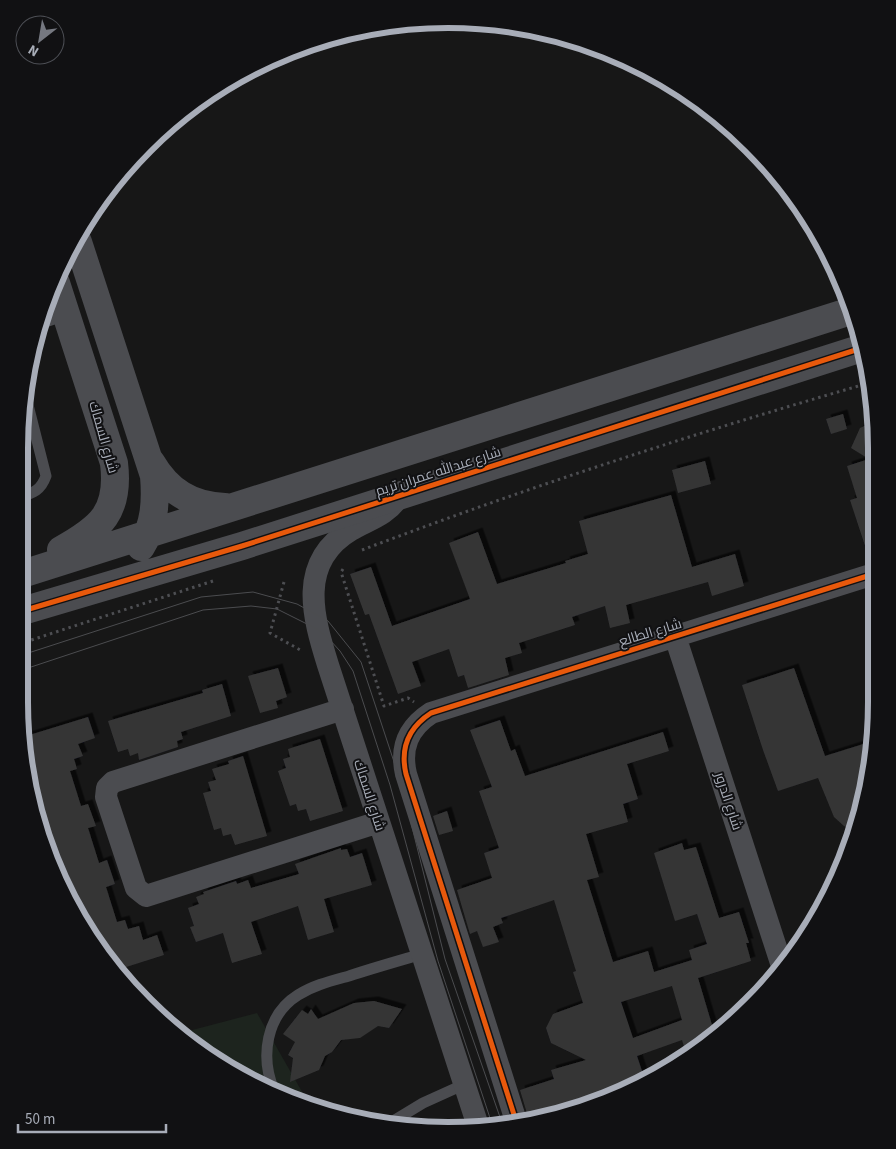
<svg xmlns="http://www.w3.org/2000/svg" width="896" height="1149" font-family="'Source Sans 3',Cairo,sans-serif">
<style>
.green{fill:#1d241e}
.building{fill:#353536;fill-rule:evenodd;filter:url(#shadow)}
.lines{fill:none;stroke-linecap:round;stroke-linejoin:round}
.path{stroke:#4d4e52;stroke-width:3;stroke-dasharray:2.5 4;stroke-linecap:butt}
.service{stroke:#4b4c50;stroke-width:11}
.minor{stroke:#4b4c50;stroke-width:22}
.tertiary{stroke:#4b4c50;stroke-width:28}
.tram{stroke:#4b4c4f;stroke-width:1}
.cycleway-casing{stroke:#111113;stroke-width:8}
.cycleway{stroke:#e8590c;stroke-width:5}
.labels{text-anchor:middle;stroke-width:4;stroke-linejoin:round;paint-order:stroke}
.street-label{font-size:14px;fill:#a8adb8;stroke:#111113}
.rim{fill:none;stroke:#a8adb8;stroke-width:6}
</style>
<defs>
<filter id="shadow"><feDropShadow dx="4.5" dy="-4.5" stdDeviation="0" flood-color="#0009"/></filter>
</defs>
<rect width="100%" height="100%" fill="#171717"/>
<!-- green -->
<path class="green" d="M257 1013 309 1104 234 1073 181 1033Z"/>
<!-- building -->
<path class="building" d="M843 414 847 429 831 434 826 419Z
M876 421 877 560 870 561 850 500 857 498 847 466 869 459 851 448 860 428Z
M705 461 711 484 678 493 672 470Z
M671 495 692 567 735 554 744 586 712 596 708 582 626 605 630 623 610 628 605 606 572 617 575 625 519 643 522 653 505 658 509 675 468 688 464 675 458 677 449 649 412 662 421 686 398 694 369 614 365 615 350 574 371 567 392 626 470 599 449 543 478 532 497 584 566 563 565 561 588 554 579 521Z
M278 668 287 697 276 701 278 708 260 713 248 676Z
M794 668 825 756 873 741 869 784 855 832 844 826 834 817 818 778 778 791 763 750 742 685Z
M222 684 231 716 181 732 183 739 177 741 178 747 139 760 138 753 130 756 128 749 118 752 108 721 203 693 202 690Z
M88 717 95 738 78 744 83 756 74 759 77 769 70 771 81 806 88 804 96 826 88 828 99 863 107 860 115 884 106 887 117 922 125 920 128 929 139 926 143 940 157 935 164 955 123 968 121 963 114 965 76 916 54 862 30 787 23 737Z
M500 720 511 751 515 749 525 776 663 732 669 751 627 764 638 799 623 804 628 822 586 834 599 877 587 880 613 962 648 951 654 972 692 960 689 950 707 944 697 914 675 921 654 853 682 843 684 850 696 847 719 918 739 912 749 943H746L751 961 698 978 715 1035 687 1056 682 1040 637 1056 645 1080 560 1115 529 1120 520 1090 554 1079 551 1070 586 1060 551 1043 546 1028 553 1014 583 1003 573 972 576 971 554 900 501 918 503 923 493 927 499 942 483 947 477 931 470 934 457 890 492 878 484 853 499 848 479 791 492 787 470 730ZM672 986 682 1020 633 1038 621 1002Z
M320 739 343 811 310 821 306 809 298 811 296 804 290 806 278 771 286 768 283 759 290 757 288 749Z
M243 756 267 836 235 845 231 834 223 836 221 828 214 830 203 793 211 791 208 782 216 780 212 769 229 764 228 761Z
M447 811 453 831 439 835 433 816Z
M341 848V850L347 849 350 857 362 853 372 885 324 899 334 932 308 940 298 906 251 922 262 954 232 963 223 933 196 942 190 927 194 926 188 908 199 904 196 897 204 894 203 892 236 881 237 884 248 880 251 888 299 874 295 864Z
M374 1001 402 1009 389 1028 378 1026 360 1038 341 1040 332 1052 325 1056 319 1070 290 1082 293 1058 288 1055 295 1042 283 1034 302 1010 308 1014 311 1009 318 1019 354 1003Z"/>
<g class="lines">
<!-- path -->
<path class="path" d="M362 550C528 487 698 432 869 383
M343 569 341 572 384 706 408 698 414 702
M284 582 270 633 302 651
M19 644 213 581"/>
<!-- service -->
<path class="service" d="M39 324 66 315
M19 497C34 493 41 490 46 476L25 393
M274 1090C260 1057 266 1015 298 995 314 985 331 981 349 976 373 968 398 961 422 954
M390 1123 423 1103 465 1084"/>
<!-- minor -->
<path class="minor" d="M398 498C387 515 368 520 351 530 297 562 313 617 328 665L478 1126
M675 636 782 966
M343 709 113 782 107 788 106 797 136 888 146 896 379 822
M516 1121 406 774C400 748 408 728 431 713L877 573"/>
<!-- tertiary -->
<path class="tertiary" d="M78 242 154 476C156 501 155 525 141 547
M56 283 114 463C120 512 101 528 61 550
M151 462C168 491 191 506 225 507
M19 575 854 310
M19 612 242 546 862 348"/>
<!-- tram -->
<path class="tram" d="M19 656 201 597 253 592 297 604 328 621 361 662 401 783 445 959 502 1123
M19 671 203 610 251 606 277 609 317 629 329 639 340 651 353 671 390 785 438 961 492 1124"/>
<defs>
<path id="cycleway" d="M19 612 242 546 862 348
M516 1121 406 774C400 748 408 728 431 713L877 573"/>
</defs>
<!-- cycleway casing -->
<use href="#cycleway" class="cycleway-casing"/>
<!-- cycleway -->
<use href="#cycleway" class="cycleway"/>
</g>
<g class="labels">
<!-- street labels -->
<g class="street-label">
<text transform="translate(104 437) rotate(74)" y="5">شارع السماك</text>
<text transform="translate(438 471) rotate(-18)" y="5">شارع عبدالله عمران تريم</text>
<text transform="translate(650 632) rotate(-17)" y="5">شارع الطالع</text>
<text transform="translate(370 795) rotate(72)" y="5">شارع السماك</text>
<text transform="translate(729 801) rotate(72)" y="5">شارع الدرور</text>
</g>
</g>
<!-- crop -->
<path d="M0 0H896V1149H0ZM448 28H448A420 420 0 0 1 868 448V702A420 420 0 0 1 448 1122H448A420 420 0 0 1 28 702V448A420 420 0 0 1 448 28Z" fill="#111113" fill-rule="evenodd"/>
<path class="rim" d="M448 28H448A420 420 0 0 1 868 448V702A420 420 0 0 1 448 1122H448A420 420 0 0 1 28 702V448A420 420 0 0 1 448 28Z"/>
<!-- north arrow -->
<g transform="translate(40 40) rotate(211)"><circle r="24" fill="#111113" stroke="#4d4f55"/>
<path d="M0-4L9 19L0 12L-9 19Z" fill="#757880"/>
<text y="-8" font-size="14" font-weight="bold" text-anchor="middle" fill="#a8adb8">N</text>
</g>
<!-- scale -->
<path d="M18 1124v8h148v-8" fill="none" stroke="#a8adb8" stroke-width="2.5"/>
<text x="25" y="1124" font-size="15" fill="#a8adb8" stroke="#111113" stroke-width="4" paint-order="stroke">50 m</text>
</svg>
